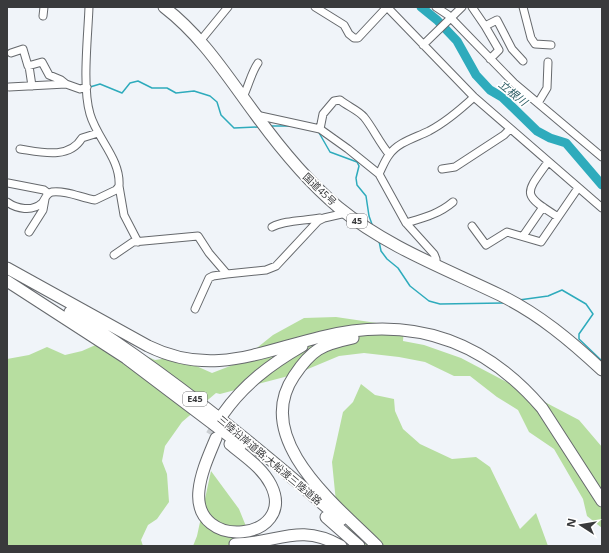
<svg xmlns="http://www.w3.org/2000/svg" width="609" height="553" font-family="'Open Sans','Noto Sans JP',sans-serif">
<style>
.green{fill:#b7dea0}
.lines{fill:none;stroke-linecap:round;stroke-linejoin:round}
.stream{stroke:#2eabbc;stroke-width:1.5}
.river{stroke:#2eabbc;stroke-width:9}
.highway-tunnel{stroke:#cbcfd3;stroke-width:11;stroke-dasharray:11 5.5;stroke-linecap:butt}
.minor-casing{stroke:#66696d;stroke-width:9}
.highway-casing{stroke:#66696d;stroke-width:13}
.minor{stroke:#fff;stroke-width:7}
.highway{stroke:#fff;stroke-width:11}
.labels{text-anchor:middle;stroke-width:3.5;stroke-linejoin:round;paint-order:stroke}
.shield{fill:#fff;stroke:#747576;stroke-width:1}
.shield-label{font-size:9px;font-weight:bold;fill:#393a3c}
.street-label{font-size:10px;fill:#393a3c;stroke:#fff}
.water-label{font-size:11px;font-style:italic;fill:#285a62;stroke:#fff}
</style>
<rect width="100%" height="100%" fill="#f0f4f9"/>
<!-- green -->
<path class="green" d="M336 317 404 327 403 341 424 345 461 358 579 420 602 447V528L587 516 583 499 554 449 529 432 518 410 497 397 470 376H454L425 362 399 357 364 353 339 356 296 374 220 394 216 393 182 422 165 446 162 461 167 474 169 502 157 519 148 525 141 540 143 546H7V359L29 355 47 347 65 355 82 351 100 343 137 352 155 360 176 357 212 373 238 363 273 335 304 318Z
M361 384 375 395 394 399 395 411 403 429 420 444 452 459 476 457 490 467 520 529 536 513 548 546H359L355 542 336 502 332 462 343 412 353 402Z
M211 471 239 509 254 546H193L197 536Z"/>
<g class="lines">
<!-- stream -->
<path class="stream" d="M90 87 100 84 122 93 130 83 138 81 152 88H167L176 93 194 91 210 96 217 102 221 115 234 128 258 127
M270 126H289
M318 131 330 152 357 162 359 166 356 178 357 185 366 196 369 216 373 227
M379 241 381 251 387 259 398 268 410 286 429 301 440 304 503 303
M519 300 548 296 562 290 586 304 593 314 579 334V339L602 361"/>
<!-- river -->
<path class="river" d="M421 7 437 20 457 41 476 75 490 90 502 97 537 131 550 138 566 143 602 185"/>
<!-- highway-tunnel -->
<path class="highway-tunnel" d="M211 435 221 418"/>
<defs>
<path id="minor" d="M315 7 344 25 349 34 354 38H358L387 7
M387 7 474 97 602 208
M436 7 448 15 514 83 602 157
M472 7 485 26 497 20 512 49 523 61
M523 7 531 38 535 44 551 45
M43 16 44 7
M485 26 499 50 490 59
M201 40 228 7
M423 45 462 7
M11 53 23 49 28 66 42 62 49 75 61 80 66 84
M29 66 32 86
M9 87 66 84 80 89 87 87
M243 97C249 85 251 73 258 63
M538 103 547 88 548 62
M256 115 320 129 348 149 379 174 406 223 434 254 436 259V266
M320 129 323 114 334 101 340 100C347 106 358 110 364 117 373 128 379 142 389 154
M20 149C40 152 69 160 82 138L98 133
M548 162C524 195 522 194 558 217
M442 169 455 167 504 135 510 129
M379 174C382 168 385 160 389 155 398 142 415 138 429 131 446 122 460 110 474 97
M8 183 44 190 48 193
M119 186 124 215 138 242
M7 202C17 209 32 212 42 203 45 200 46 193 52 192 67 190 81 198 95 200L116 190 119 186C121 159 97 139 90 114 82 87 88 36 89 7
M406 223C423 218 439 214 453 202
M472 226 486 245 507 232 541 242 578 188
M272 227C285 220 304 221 320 218
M29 232 43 210 45 199
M523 236 543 207
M114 255 133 242 198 236 209 253 227 274 266 270 276 266 318 221 324 218 346 213
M195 309 209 278 213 276 227 274"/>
<path id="highway" d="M164 7C203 37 227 76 256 115 280 148 307 181 338 207 387 247 444 268 500 295 539 314 571 341 602 370
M7 268 148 346C211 377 259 352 321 337 409 315 483 339 542 408L602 501
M7 281 126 358 241 445
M70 312C167 373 256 445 341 520
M353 338C321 345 312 349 294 376 251 439 337 506 377 546
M223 414C244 384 271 364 302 346
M216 438C209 455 201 472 199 490 192 553 298 540 271 485 262 467 244 456 230 444
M326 517 359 546
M235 544C277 544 298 522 341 546"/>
</defs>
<!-- minor casing -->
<use href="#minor" class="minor-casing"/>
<!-- highway casing -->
<use href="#highway" class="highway-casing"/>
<!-- minor -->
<use href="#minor" class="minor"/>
<!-- highway -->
<use href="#highway" class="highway"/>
</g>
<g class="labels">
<!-- shield labels -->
<g class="shield">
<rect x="347" y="214" width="20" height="14" rx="3"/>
<rect x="183" y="392" width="24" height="14" rx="3"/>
</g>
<g class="shield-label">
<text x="357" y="224">45</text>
<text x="195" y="402">E45</text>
</g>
<!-- street labels -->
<g class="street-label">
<text transform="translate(320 189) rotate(44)" y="4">国道45号</text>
<text transform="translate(270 460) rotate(40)" y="4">三陸沿岸道路;大船渡三陸道路</text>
</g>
<!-- water labels -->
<g class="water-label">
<text transform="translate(513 93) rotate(39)" y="4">立根川</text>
</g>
</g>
<!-- border -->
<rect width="609" height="553" fill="none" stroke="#393a3c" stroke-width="16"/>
<!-- north arrow -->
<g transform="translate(581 525) rotate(282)" stroke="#ffffff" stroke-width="3" paint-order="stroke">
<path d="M0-3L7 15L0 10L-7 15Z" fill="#393a3c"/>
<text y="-6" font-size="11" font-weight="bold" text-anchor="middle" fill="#393a3c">N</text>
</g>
</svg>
